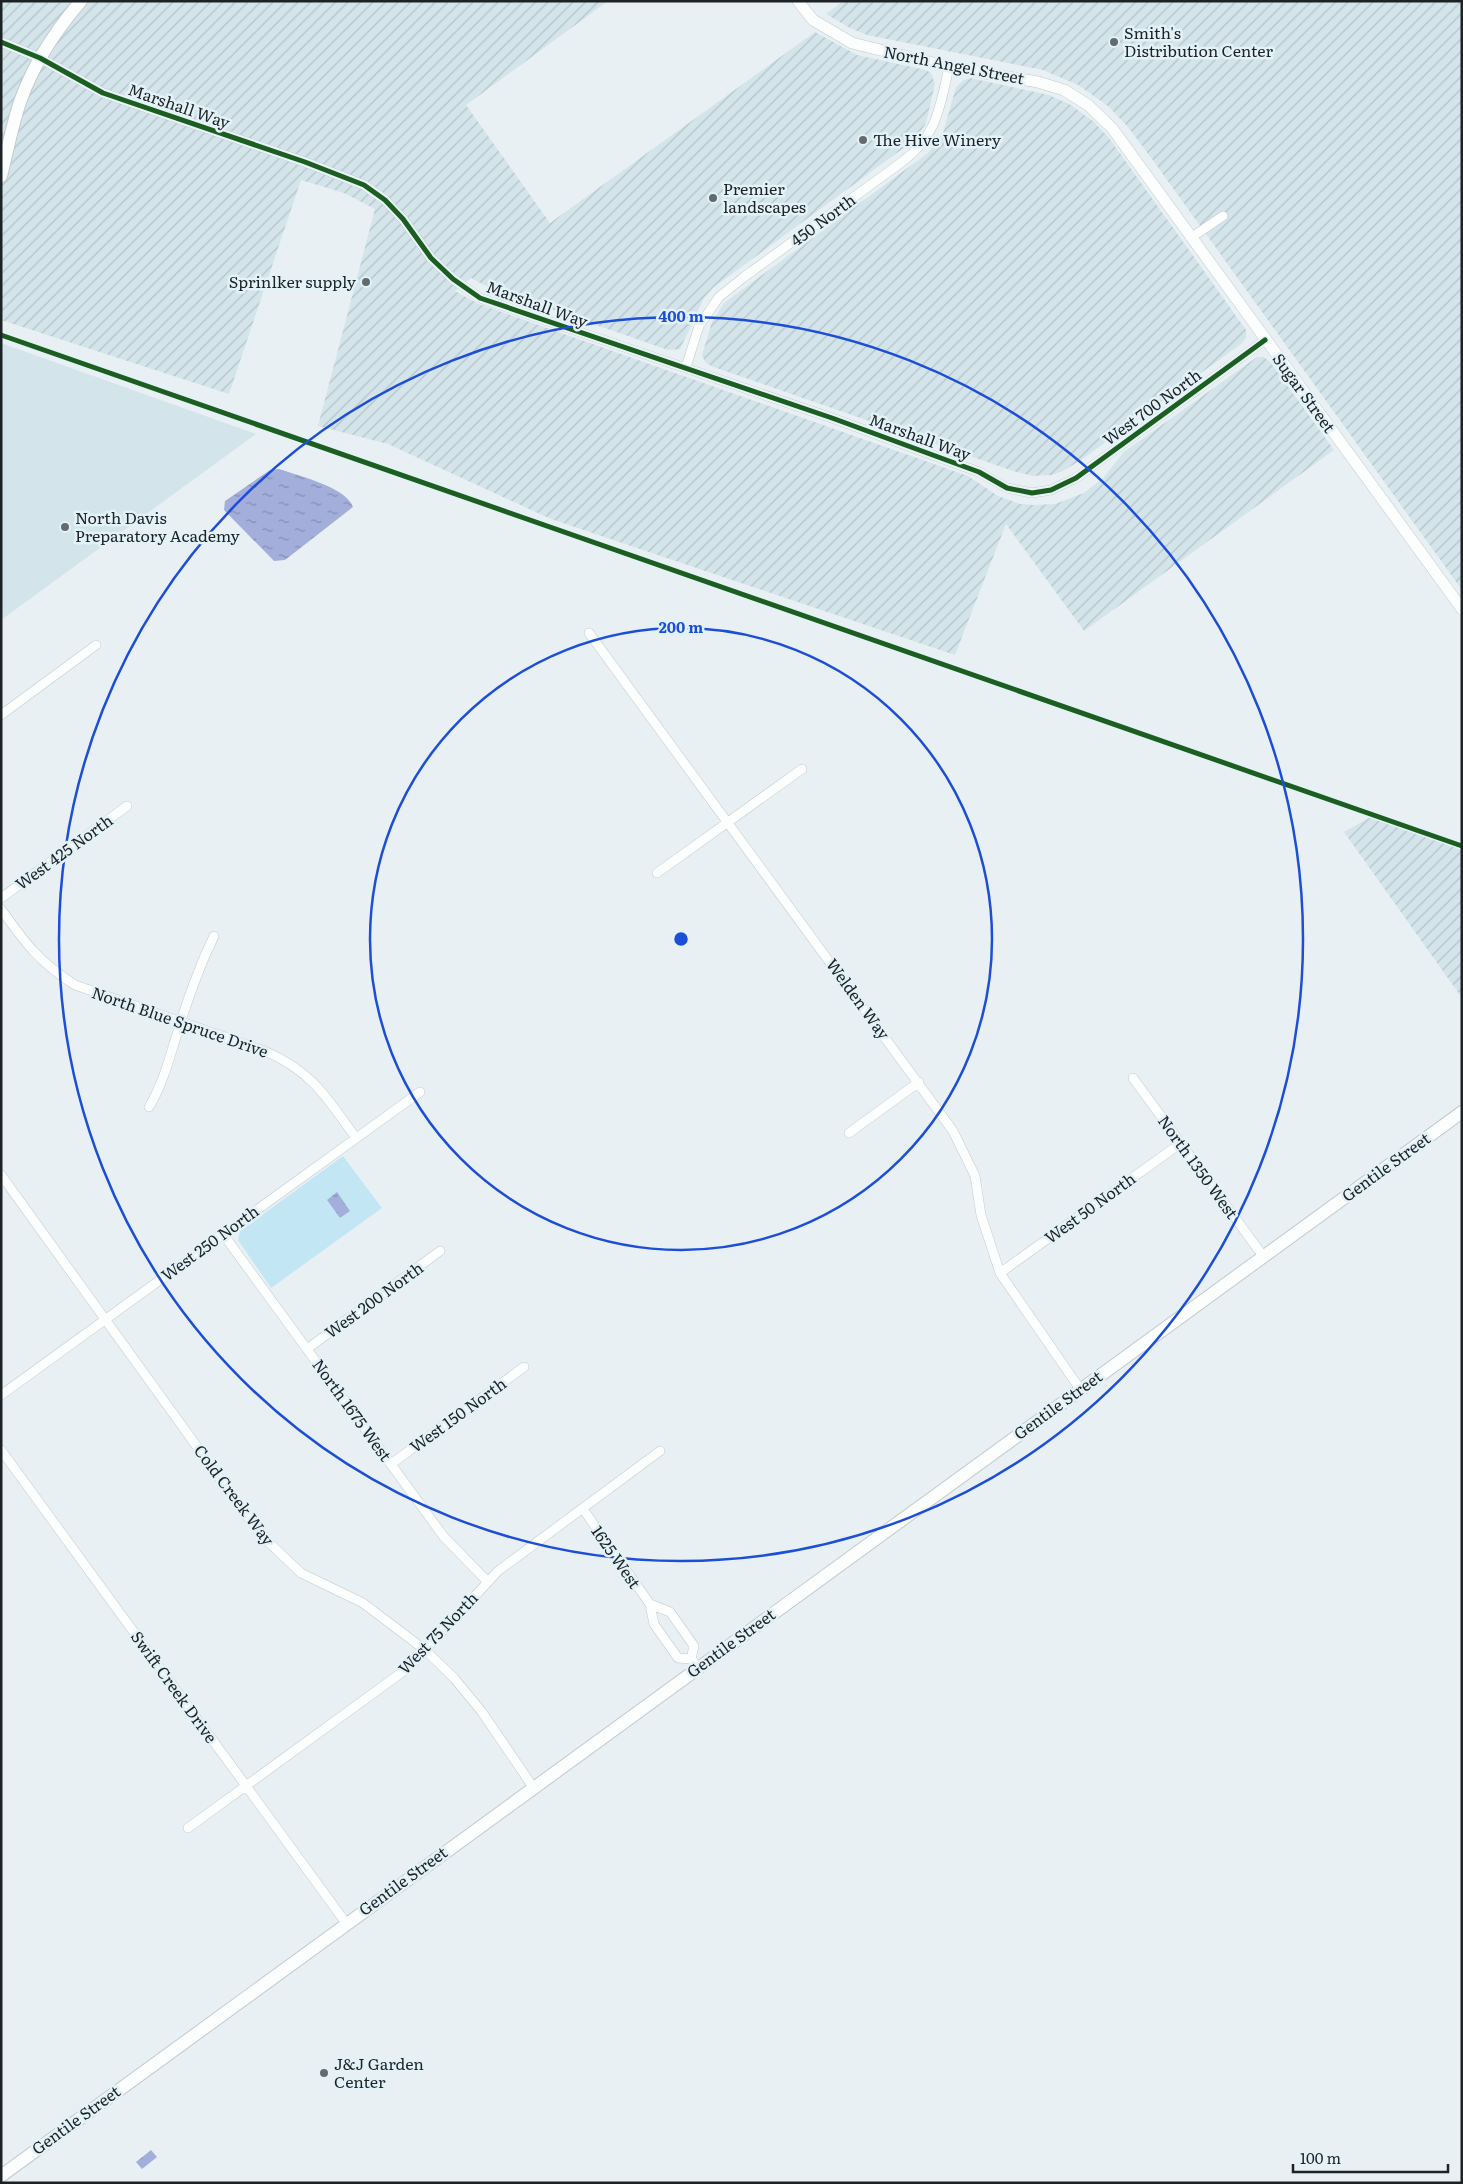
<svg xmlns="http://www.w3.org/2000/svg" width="1463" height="2184" font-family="Literata,serif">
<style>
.built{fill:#d4e4eb}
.industrial{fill:url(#industrial-furrows)}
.park{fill:#c3e6f5}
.water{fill:url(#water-ripples)}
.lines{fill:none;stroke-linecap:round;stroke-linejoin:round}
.minor-casing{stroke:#c4cacd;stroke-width:10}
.tertiary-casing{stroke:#c4cacd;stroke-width:12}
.secondary-casing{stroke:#c4cacd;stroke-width:14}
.minor{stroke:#fcfdfd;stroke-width:9}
.tertiary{stroke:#fcfdfd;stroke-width:11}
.secondary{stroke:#fcfdfd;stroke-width:12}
.cycleway-casing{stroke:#e3f2f8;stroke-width:8}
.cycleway{stroke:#1b5e20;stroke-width:5}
.ring{fill:none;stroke:#1d4ed8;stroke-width:2.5}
.poi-dot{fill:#646b6d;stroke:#e3f2f8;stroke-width:2}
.labels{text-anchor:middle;stroke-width:5;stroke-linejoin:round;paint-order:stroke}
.poi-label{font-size:16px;fill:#1d2325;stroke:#e3f2f8;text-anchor:start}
.street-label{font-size:16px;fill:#1d2325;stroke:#e3f2f8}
.centre{fill:#1d4ed8;stroke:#e3f2f8;stroke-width:2.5}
.ring-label{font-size:15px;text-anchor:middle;font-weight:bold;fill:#1d4ed8;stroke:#e3f2f8;stroke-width:5;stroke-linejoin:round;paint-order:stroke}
</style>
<defs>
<pattern id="industrial-furrows" width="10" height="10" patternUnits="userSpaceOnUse" patternTransform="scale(1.25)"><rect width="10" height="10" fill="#d4e4eb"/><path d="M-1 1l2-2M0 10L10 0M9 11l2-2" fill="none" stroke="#b6c3c9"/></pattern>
<pattern id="water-ripples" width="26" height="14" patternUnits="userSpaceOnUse" patternTransform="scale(1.25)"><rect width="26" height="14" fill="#a4aedb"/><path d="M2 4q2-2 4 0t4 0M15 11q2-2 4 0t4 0" fill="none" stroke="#858db1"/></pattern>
</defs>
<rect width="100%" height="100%" fill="#e8f0f3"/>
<!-- built -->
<path class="built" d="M1 343 256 434 1 620Z"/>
<!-- industrial -->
<path class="industrial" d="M1 1H608L466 105 550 223 815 32 857 55 926 70 931 73 935 84 926 123 919 134 905 147 714 287 704 298 680 349 668 350 488 287 471 278 455 291 479 304 496 310 968 476 998 496 1020 504 1034 505 1055 504 1084 493 1103 478 1124 452 1257 357H1264L1271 363 1334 450 1084 631 1006 524 955 655 551 519 388 444 318 426 375 209 344 193 301 180 229 394 1 320Z
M843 1H1462V590L1152 159 1128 127 1108 106 1078 85 1043 70 867 35 850 28 826 14Z
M970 78 1049 95 1071 105 1094 122 1109 138 1246 330V338L1241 344 1081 460 1063 471 1052 475 1033 476 1013 471 711 366 705 362 702 355 712 322 724 303 928 153 943 133 956 87 964 80Z
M1374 815 1462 846V998L1344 832Z"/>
<!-- park -->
<path class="park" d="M343 1156 382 1208 271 1288 238 1240 240 1231Z"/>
<!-- water -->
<path class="water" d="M279 469C299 476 346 487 353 507L285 560 274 561 224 510 225 501 270 470Z
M337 1192 350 1211 340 1218 327 1200Z
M151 2150 157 2157 142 2169 136 2162Z"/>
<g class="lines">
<defs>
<path id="minor" d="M1 42 40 58 103 93 305 162 364 185 385 200 403 219 431 258 453 279 480 298 832 418 979 472 1007 488 1032 493 1051 490 1076 478 1265 340
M1192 237 1223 216
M686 367 699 326 719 297 744 277 902 162C937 136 940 107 949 67
M589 633 953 1131 975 1176 981 1215 1000 1273 1080 1389
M1 715 96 645
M657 873 802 769
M1 898 127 806
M1 909C25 943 39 962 75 985L265 1051C313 1072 327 1098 356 1138
M1133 1078 1263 1256
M149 1107C163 1084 169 1059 177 1034 187 1001 199 967 214 936
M849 1133 919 1082
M1 1175 260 1534 301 1573 363 1603 425 1650 454 1678 482 1712 533 1787
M223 1234 444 1537 487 1581
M1000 1273 1181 1143
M307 1349 440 1251
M1 1395 420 1092
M1 1450 346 1923
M391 1464 524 1367
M583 1509 650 1604 654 1624 678 1658 691 1659 698 1667
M650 1604 670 1612 694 1646 691 1659
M188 1828 401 1673 415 1661 498 1571 660 1451"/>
<path id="tertiary" d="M798 1 813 20 852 43 949 67 1038 82 1064 90 1088 105 1112 128 1462 609"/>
<path id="secondary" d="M1 176C7 152 12 126 20 102 33 65 55 31 81 1
M1 2176 1462 1112"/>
</defs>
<!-- minor casing -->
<use href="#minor" class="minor-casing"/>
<!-- tertiary casing -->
<use href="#tertiary" class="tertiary-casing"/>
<!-- secondary casing -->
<use href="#secondary" class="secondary-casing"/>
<!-- minor -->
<use href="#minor" class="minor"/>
<!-- tertiary -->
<use href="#tertiary" class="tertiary"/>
<!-- secondary -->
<use href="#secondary" class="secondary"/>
<defs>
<path id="cycleway" d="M1 42 40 58 103 93 305 162 364 185 385 200 403 219 431 258 453 279 480 298 832 418 979 472 1007 488 1032 493 1051 490 1076 478 1265 340
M1 335 1462 846"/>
</defs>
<!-- cycleway casing -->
<use href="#cycleway" class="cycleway-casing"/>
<!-- cycleway -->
<use href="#cycleway" class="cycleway"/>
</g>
<!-- distance rings -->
<g class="ring">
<circle cx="681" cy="939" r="311"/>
<circle cx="681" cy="939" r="622"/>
</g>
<!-- markers -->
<g class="poi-dot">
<circle cx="1114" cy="42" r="5"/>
<circle cx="863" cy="140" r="5"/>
<circle cx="713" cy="198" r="5"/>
<circle cx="366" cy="282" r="5"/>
<circle cx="65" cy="527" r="5"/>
<circle cx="324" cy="2073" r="5"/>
</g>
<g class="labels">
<!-- poi labels -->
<g class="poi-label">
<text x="1124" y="39">Smith's<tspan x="1124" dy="18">Distribution Center</tspan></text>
<text x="873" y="146">The Hive Winery</text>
<text x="723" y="195">Premier<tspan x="723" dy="18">landscapes</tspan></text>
<text x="356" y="288" text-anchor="end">Sprinlker supply</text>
<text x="75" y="524">North Davis<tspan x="75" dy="18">Preparatory Academy</tspan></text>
<text x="334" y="2070">J&amp;J Garden<tspan x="334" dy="18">Center</tspan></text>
</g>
<!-- street labels -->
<g class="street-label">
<text transform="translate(954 65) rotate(11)" y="6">North Angel Street</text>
<text transform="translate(179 106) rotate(19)" y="6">Marshall Way</text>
<text transform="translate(823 220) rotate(-36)" y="6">450 North</text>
<text transform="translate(537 304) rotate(20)" y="6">Marshall Way</text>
<text transform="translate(1304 393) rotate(54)" y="6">Sugar Street</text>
<text transform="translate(1152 407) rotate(-36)" y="6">West 700 North</text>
<text transform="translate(920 437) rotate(20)" y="6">Marshall Way</text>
<text transform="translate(64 852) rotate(-36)" y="6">West 425 North</text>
<text transform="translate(858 999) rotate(54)" y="6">Welden Way</text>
<text transform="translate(180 1022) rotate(19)" y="6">North Blue Spruce Drive</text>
<text transform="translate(1198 1167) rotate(54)" y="6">North 1350 West</text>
<text transform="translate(1386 1167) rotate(-36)" y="6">Gentile Street</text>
<text transform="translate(1090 1208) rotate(-36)" y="6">West 50 North</text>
<text transform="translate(210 1243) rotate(-36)" y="6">West 250 North</text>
<text transform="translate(374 1300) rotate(-36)" y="6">West 200 North</text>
<text transform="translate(1058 1405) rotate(-36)" y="6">Gentile Street</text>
<text transform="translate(352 1410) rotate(54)" y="6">North 1675 West</text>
<text transform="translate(458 1415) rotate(-36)" y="6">West 150 North</text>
<text transform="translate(234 1495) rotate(53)" y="6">Cold Creek Way</text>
<text transform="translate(616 1557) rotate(55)" y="6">1625 West</text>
<text transform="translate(438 1633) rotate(-46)" y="6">West 75 North</text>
<text transform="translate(731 1643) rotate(-36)" y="6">Gentile Street</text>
<text transform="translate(174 1687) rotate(54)" y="6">Swift Creek Drive</text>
<text transform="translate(403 1881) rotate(-36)" y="6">Gentile Street</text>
<text transform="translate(76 2120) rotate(-36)" y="6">Gentile Street</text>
</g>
</g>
<circle cx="681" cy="939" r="8" class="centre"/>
<g class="ring-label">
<text x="681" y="322">400 m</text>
<text x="681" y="633">200 m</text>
</g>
<!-- border -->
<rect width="1463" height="2184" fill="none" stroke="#1d2325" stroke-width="5"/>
<!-- scale -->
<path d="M1293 2164v8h155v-8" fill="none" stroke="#1d2325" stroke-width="2.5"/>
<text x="1300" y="2164" font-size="15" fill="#1d2325" stroke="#e3f2f8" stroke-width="4" paint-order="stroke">100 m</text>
</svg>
